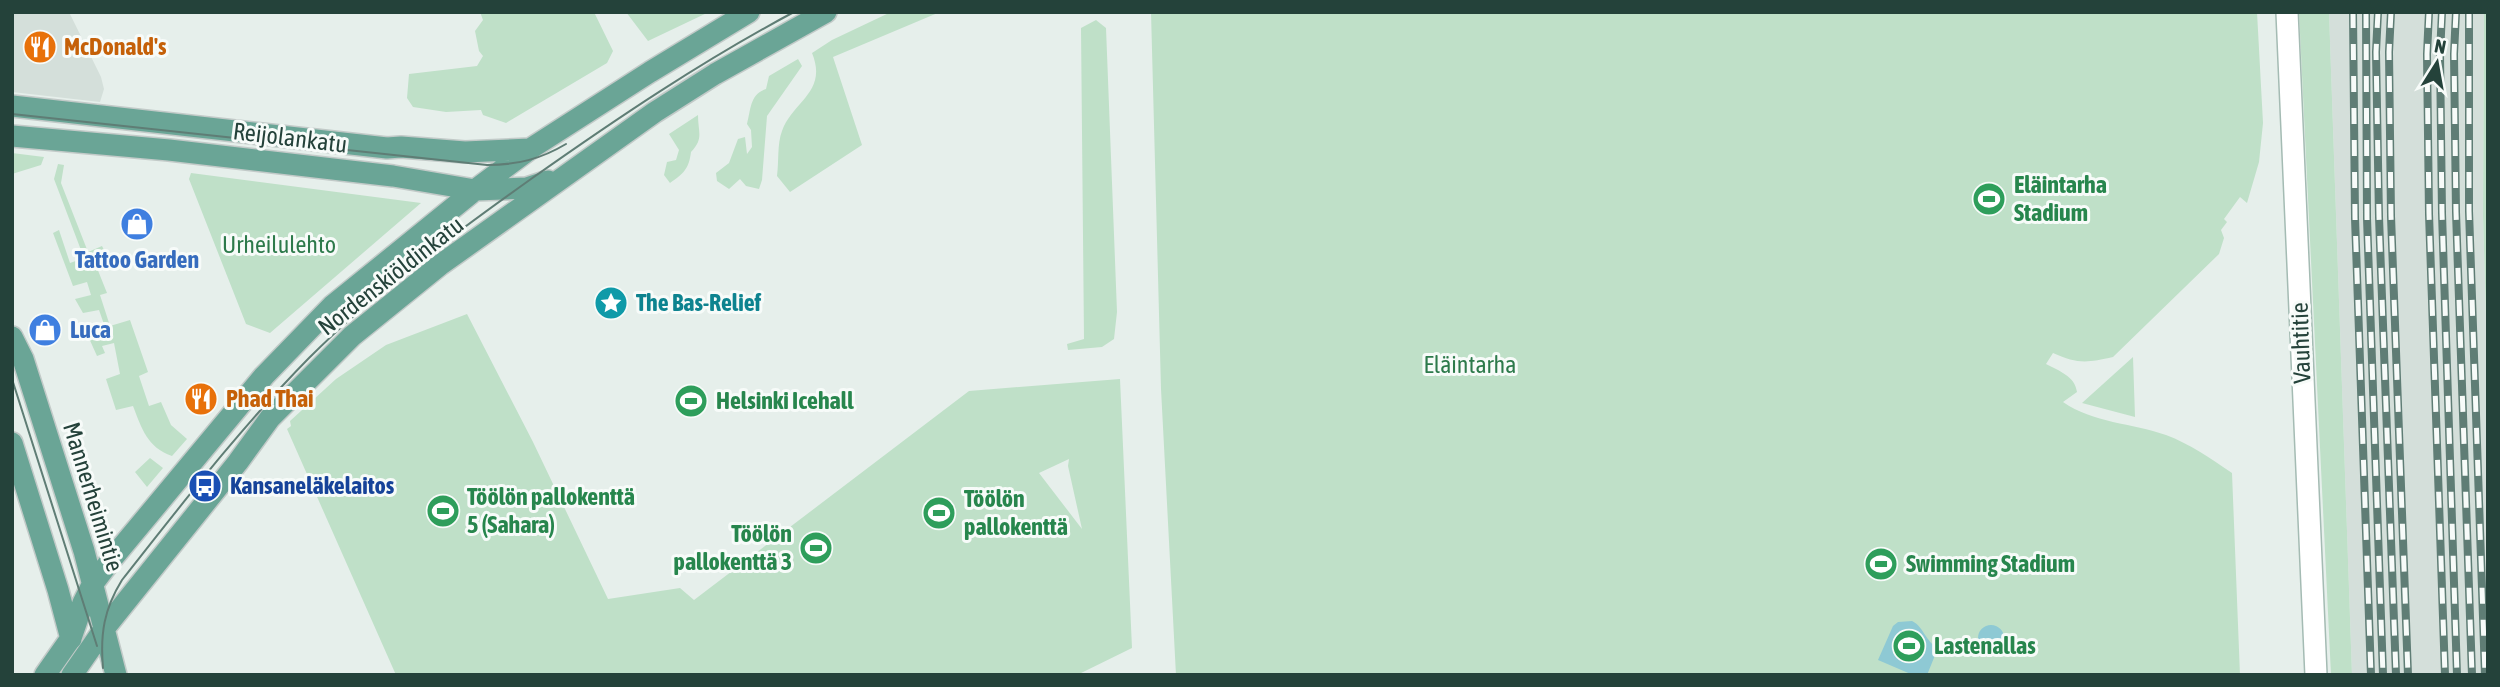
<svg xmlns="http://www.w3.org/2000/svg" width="2500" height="687" font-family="'Asap Condensed',sans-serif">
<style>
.built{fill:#d4dfda}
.green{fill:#bfe0c8;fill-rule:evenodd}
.water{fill:#8ec9d4}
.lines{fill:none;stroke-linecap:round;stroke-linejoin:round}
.secondary-casing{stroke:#a4bbb3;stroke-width:24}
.primary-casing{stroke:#c2cac8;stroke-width:24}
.secondary{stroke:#fff;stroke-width:21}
.primary{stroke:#6aa596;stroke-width:21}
.tram{stroke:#5f7d75;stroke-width:2}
.rail-casing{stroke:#5f7d75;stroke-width:8}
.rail{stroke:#f7fbf9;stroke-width:5;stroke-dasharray:16;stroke-linecap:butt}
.labels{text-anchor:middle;stroke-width:6;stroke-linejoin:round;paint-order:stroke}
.food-label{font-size:24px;font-weight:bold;fill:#c56008;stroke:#f7fbf9;text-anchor:start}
.street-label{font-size:24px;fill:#24423a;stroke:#f7fbf9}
.leisure-label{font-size:24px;font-weight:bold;fill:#27864d;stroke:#f7fbf9;text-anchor:start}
.park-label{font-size:24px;fill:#2d7a4b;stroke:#f7fbf9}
.shop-label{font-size:24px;font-weight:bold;fill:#366cbe;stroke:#f7fbf9}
.culture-label{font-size:24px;font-weight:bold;fill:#0d838f;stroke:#f7fbf9;text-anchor:start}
.transit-label{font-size:24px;font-weight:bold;fill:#164399;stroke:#f7fbf9;text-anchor:start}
</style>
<rect width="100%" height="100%" fill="#e6efeb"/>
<!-- built -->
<path class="built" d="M12 12H69L101 77 104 89 100 102 12 92Z
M2329 12H2484L2483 216 2488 383V675H2352Z"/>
<!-- green -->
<path class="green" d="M480 12H594L613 51 607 63 506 123 483 115 481 110 446 112 413 107 407 98 409 74 477 66 483 56 479 51 475 31 483 20Z
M626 12H709L648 41Z
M891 12H940L833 57 862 145 790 192 777 176C779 162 777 144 782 131 793 101 828 92 812 53L832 40Z
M1151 12H2257L2263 123 2259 162 2247 203 2240 197 2224 219 2227 222 2221 230 2224 238 2219 254 2113 357C2087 363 2077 364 2053 353L2046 364C2059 371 2075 376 2077 392L2063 402C2093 423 2132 423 2166 435 2190 444 2210 458 2232 473L2240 675H1176L1161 389Z
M2299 12H2329L2352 675H2331Z
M2484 12H2488V383L2483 216Z
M1096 20 1106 28 1117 312 1114 339 1102 347 1068 350 1067 344 1084 339 1081 28Z
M798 59 802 66 767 116 762 180 759 189 746 186 740 179 729 189 717 181 716 173 729 163 738 139 745 137 747 154 752 147 751 130 747 124C751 109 750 94 766 89L769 76Z
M698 115C698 132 704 139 691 152 689 169 683 174 670 183L664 175 667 162 676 160 679 150 669 134Z
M12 153 44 157 41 165 12 174Z
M58 164 64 165 61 183 88 252 102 246 107 256 95 263 107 293 100 295 110 326 130 320 148 372 139 376 149 406 161 402 171 425 187 439 172 456C147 447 142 429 133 406L116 410 106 379 120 374 114 343 102 346 105 353 97 356 88 336 106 330 99 310 83 313 75 299 91 295 87 282 73 286 53 233 59 230 70 263 84 258 54 179Z
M191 173 421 203 270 333 246 324 189 179Z
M467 314 533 442 608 599 680 588 694 600 969 391 1120 379 1132 648 1077 675H396L287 429 291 426 290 421 336 379 386 345ZM1069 459 1068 466 1082 529 1039 473Z
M2133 357 2135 417 2082 403Z
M150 458 163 468 147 487 135 472Z"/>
<!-- water -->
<path class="water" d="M1912 621C1924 627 1925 641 1938 648L1927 675H1913L1878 660 1893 626 1898 622Z
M1978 638a13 13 0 1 1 26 0a13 13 0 1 1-26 0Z"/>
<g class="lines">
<defs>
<path id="secondary" d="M2287 12 2316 675"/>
<path id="primary" d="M12 106 387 148 401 147 465 152 530 149
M12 136 169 150 393 176 475 190 527 188 548 181
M12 337 23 359 84 551 116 675
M12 443 58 590 71 639
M45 675 71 638 83 603 92 585 111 560 264 376 332 306 475 190 530 149 650 72 749 12
M72 675 104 629 238 462 270 418 352 336 440 265 655 112 715 74 826 12"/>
</defs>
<!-- secondary casing -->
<use href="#secondary" class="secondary-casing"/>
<!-- primary casing -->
<use href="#primary" class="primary-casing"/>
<!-- secondary -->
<use href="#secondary" class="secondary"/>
<!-- primary -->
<use href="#primary" class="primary"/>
<!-- tram -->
<path class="tram" d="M12 114 487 165C517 165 541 159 566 144
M12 379 97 646
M103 668C100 634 104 609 122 580 182 504 241 427 309 358 376 291 454 234 531 179 616 119 702 61 794 12"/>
<defs>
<path id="rail" d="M2353 12 2355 218 2371 675
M2366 12 2367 218 2383 675
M2378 12 2376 52 2379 217 2396 675
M2391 12 2389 52 2391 216 2408 675
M2429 12 2427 54 2429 214 2445 675
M2442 12 2440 54 2442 213 2457 675
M2456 12 2454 54 2456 212 2472 675
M2469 12V211L2485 675"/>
</defs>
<!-- rail casing -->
<use href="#rail" class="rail-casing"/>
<!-- rail -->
<use href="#rail" class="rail"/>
</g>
<!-- icons -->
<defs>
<symbol id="restaurant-disc" viewBox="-11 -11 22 22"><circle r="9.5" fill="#e8710a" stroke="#f7fbf9"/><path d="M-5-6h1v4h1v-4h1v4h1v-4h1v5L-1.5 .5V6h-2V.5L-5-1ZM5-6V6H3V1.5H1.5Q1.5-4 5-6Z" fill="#fff"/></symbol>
<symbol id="stadium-disc" viewBox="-11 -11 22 22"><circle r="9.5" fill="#2e9e5b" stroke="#f7fbf9"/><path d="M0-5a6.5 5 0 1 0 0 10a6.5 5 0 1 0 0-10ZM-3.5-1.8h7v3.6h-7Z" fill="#fff"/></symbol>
<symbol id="shop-disc" viewBox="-11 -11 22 22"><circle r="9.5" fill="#3f7fe0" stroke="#f7fbf9"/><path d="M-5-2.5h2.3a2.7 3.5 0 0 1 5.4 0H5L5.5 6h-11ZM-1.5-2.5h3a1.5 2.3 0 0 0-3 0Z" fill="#fff"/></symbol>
<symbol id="sight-disc" viewBox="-11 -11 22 22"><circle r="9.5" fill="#0f9aa8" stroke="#f7fbf9"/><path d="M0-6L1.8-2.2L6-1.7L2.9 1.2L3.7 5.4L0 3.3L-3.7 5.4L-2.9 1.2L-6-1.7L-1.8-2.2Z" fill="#fff"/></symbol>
<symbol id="bus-disc" viewBox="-11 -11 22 22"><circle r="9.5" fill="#1a4fb4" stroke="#f7fbf9"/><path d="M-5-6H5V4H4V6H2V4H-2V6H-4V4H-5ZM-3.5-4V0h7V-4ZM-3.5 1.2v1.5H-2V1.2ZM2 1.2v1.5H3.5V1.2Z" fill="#fff"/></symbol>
</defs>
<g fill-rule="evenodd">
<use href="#restaurant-disc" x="21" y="28" width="38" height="38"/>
<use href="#stadium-disc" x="1970" y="180" width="38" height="38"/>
<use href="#shop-disc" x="118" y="205" width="38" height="38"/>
<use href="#sight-disc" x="592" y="284" width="38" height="38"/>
<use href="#shop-disc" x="26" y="311" width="38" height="38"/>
<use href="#restaurant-disc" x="182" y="380" width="38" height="38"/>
<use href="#stadium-disc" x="672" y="382" width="38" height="38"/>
<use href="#bus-disc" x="186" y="467" width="38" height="38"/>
<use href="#stadium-disc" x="424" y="492" width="38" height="38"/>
<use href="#stadium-disc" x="920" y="494" width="38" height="38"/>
<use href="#stadium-disc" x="797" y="529" width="38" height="38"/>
<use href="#stadium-disc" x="1862" y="545" width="38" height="38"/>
<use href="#stadium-disc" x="1890" y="627" width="38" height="38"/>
</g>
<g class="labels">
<!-- food labels -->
<g class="food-label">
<text x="64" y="55">McDonald's</text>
<text x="226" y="407">Phad Thai</text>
</g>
<!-- street labels -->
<g class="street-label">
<text transform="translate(290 138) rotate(7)" y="8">Reijolankatu</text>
<text transform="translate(391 276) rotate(-38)" y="8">Nordenskiöldinkatu</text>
<text transform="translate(2301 343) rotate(-92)" y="8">Vauhtitie</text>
<text transform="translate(93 497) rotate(73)" y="8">Mannerheimintie</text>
</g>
<!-- leisure labels -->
<g class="leisure-label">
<text x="2014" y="193">Eläintarha<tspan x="2014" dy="28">Stadium</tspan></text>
<text x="716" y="409">Helsinki Icehall</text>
<text x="467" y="505">Töölön pallokenttä<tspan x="467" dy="28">5 (Sahara)</tspan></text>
<text x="964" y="507">Töölön<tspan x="964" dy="28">pallokenttä</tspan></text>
<text x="792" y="542" text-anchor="end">Töölön<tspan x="792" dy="28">pallokenttä 3</tspan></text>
<text x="1906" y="572">Swimming Stadium</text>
<text x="1934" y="654">Lastenallas</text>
</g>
<!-- park labels -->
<g class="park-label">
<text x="279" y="253">Urheilulehto</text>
<text x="1470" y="373">Eläintarha</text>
</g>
<!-- shop labels -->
<g class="shop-label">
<text x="137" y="268">Tattoo Garden</text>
<text x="70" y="338" text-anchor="start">Luca</text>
</g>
<!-- culture labels -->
<g class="culture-label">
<text x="636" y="311">The Bas-Relief</text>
</g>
<!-- transit labels -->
<g class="transit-label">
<text x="230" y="494">Kansaneläkelaitos</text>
</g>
</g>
<!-- border -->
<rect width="2500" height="687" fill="none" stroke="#24423a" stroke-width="28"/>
<!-- north arrow -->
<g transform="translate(2437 63) rotate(11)" stroke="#f7fbf9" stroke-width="5" paint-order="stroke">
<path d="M0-5L12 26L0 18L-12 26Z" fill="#24423a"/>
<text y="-10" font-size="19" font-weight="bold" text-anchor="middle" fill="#24423a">N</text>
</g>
</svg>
